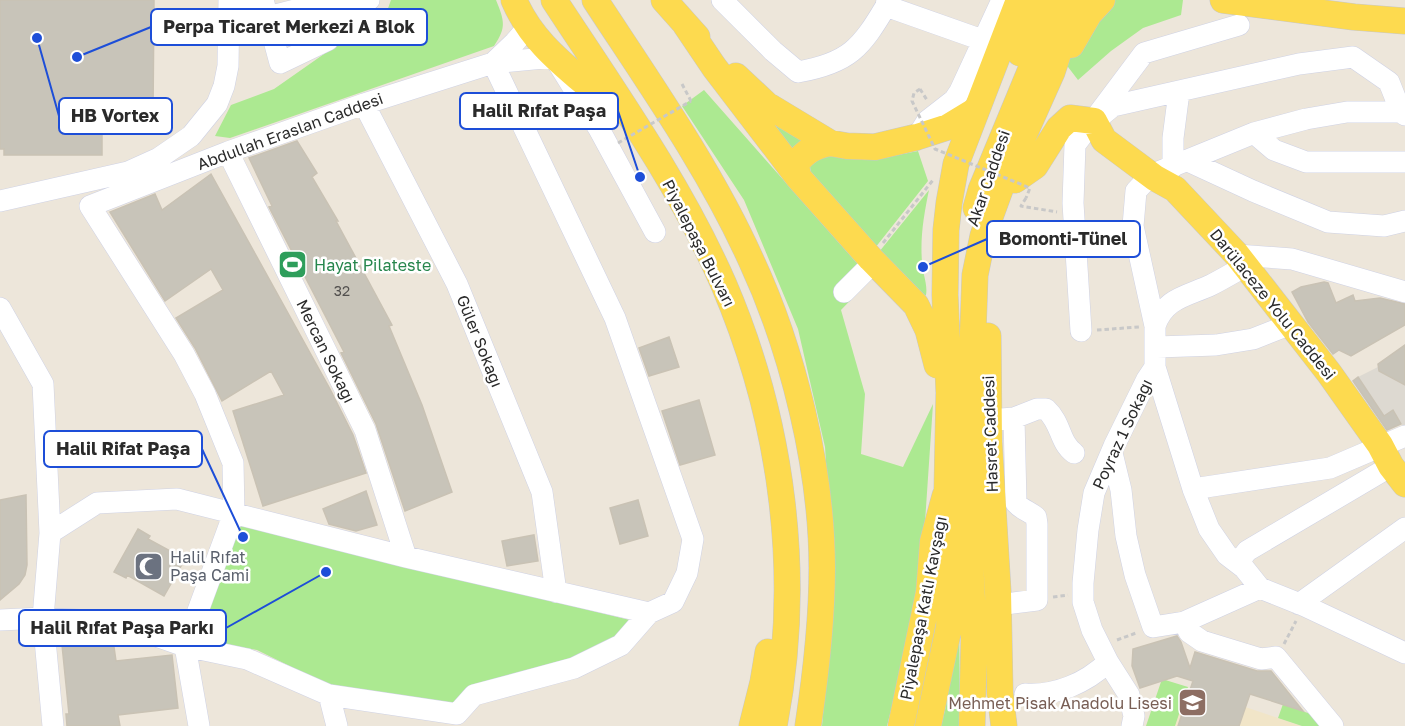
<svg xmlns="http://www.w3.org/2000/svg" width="1405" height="726" font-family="'Golos Text',sans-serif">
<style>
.education{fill:#f1e5c8}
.green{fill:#ace991}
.plaza{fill:#ddd9d1}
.building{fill:#c8c4b9;stroke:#c9c2b4;stroke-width:1.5}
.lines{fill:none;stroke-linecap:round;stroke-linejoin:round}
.minor-casing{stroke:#cfd2e4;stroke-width:22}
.major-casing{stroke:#c8c8c8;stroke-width:27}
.path{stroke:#c8c8c8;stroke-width:3;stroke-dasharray:4.5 3;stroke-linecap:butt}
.minor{stroke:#fff;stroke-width:21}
.major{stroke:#fdda4f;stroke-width:26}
.path-bridge{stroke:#c8c8c8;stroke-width:3;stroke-dasharray:4.5 3;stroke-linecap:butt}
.labels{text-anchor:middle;stroke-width:5;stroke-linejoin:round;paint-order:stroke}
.number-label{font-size:14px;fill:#52504e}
.street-label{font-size:16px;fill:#2a2a2a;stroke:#fff}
.leisure-label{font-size:16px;fill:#27864d;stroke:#fff;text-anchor:start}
.worship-label{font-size:16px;fill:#5b616d;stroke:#fff;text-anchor:start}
.education-label{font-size:16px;fill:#785e54;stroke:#fff;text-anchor:end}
.leader{fill:none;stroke:#1d4ed8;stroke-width:2}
.callout-dot{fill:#1d4ed8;stroke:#fff;stroke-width:2}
.callout{fill:#fff;stroke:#1d4ed8;stroke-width:2}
.callout-label{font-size:18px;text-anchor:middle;font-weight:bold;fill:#2a2a2a}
</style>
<rect width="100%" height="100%" fill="#ede6da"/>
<!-- education -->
<path class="education" d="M1162 679 1302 726H1146Z"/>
<!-- green -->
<path class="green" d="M391 0H496C504 20 507 27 494 46L230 138 215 136 231 105 274 89 324 54 360 24 386 14Z
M1102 0H1183L1181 15 1143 28 1111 51 1078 80 1065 63Z
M704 90 871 279 841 310 865 394 861 454 903 467 933 404 920 596 887 726H822L834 585 825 447 798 329 744 200 682 106Z
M765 118 806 140 790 154Z
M918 151 928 181 875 248 811 176 810 166 824 155 877 159Z
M929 190C924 214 920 237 922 262 922 272 928 284 926 295L924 296 879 252Z
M236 524 630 620 615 640 455 709 330 686 257 650 195 640Z
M959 604 960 726H941L946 706Z
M1162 679 1188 687 1175 726H1146Z
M1283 704 1327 720 1333 726H1302L1278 718Z"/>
<!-- plaza -->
<path class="plaza" d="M1378 367 1379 371 1405 385V425L1403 426 1393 410 1384 416 1358 377Z"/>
<!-- building -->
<path class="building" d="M0 0H154L153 115 136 130H102V155H4V149H0Z
M297 141 317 173 312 177 338 221H336L392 325 389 326 422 405 452 492 405 511 376 424 341 353 344 352 269 207 272 206 249 158Z
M211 174 330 389 353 435 366 473 263 506 233 411 284 395 271 371 222 401 195 348 176 318 223 290 211 269 165 301 110 212 155 194 162 210Z
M1324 282 1328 283 1336 303 1353 295 1355 301 1380 298 1405 304V325L1351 356 1339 350 1333 354 1308 322 1292 292 1301 287Z
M669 337 679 367 649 376 639 348Z
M1405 345V385L1379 371 1378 364Z
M1358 377 1384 416 1393 410 1401 424 1387 430 1353 381Z
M699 400 715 455 680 465 662 411Z
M366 491 377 525 356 531 329 524 323 509Z
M26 495 27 565 25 575 19 584 0 600V500Z
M638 500 648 536 620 544 610 508Z
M138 529 150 536 148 539 185 559 164 596 127 575 126 578 114 572Z
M534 535 538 561 507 566 502 541Z
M1177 636 1181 642 1190 668 1195 652 1257 671H1271L1303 711 1250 694 1239 726H1178L1193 681 1177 676 1140 688 1132 666 1133 649Z
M113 640 116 661 172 655 178 708 118 715 120 726H67L66 714H69L62 645Z"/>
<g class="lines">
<defs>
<path id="minor" d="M244 0 268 17
M263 0 280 63 328 40
M722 0 773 51 798 72C849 63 861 48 886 6
M887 0 886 6 985 41
M228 37 268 17 295 10 369 0
M493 63 515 42 528 27
M364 104 457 284 542 492 556 592
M1102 115 1113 106 1299 64 1353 57 1389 82 1401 112 1405 115
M1254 133 1274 150 1306 162H1405
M917 137 927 121 954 100 960 91 1002 0
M228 152 365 430 406 557
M1188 161 1253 191 1328 222 1384 226 1405 221
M1173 167V138L1179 92
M0 201 128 172 159 158 191 136 217 104 224 86 228 66 229 0
M1237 255 1292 259 1405 292
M844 292 874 262
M0 308 43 384 50 533 43 618 53 726
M1155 326C1164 298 1188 296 1211 285 1223 279 1234 272 1246 266
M1081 331 1073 203 1075 145 1144 53 1239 25
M1157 347 1216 345 1253 339 1291 324
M1155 367 1193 489 1209 529 1227 555 1244 568 1260 588 1305 606 1405 653
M1014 418 1037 409H1046C1062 424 1059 442 1074 453
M989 420 1014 418 1016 503C1022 510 1029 511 1036 517L1037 524V600L998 605
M1112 453 1121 490 1126 536 1135 575 1153 627 1184 622 1260 588
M1193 489 1330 468 1405 436
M50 533 97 503 177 499 406 557 649 613 673 602 687 573 693 539 615 318 493 63
M1238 563 1247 551 1391 466
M1299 604 1405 528
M0 620 43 618 116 622 185 646 247 659 329 695 457 714
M1184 622 1189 632 1202 641 1261 659 1276 657 1333 726
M1025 694C1056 696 1086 683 1108 662
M329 695 337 726
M457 714 474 695 574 668 621 645 649 613
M199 726 185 646 234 513 233 463 205 394 184 354 90 206 228 152 364 104 493 63 554 57 599 129 655 232
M1132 726 1134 716 1129 695 1108 662 1092 630 1083 602V583L1088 530 1094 493 1114 446 1147 379 1155 367V326L1133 226 1136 191 1151 175 1254 133 1306 119 1347 112H1401"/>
<path id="major" d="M514 0C534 48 576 73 612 107
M554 0C613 90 681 186 724 285 783 423 803 578 774 726
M595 0C650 84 710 169 751 260 793 350 822 469 822 568 822 621 816 673 808 726
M664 0 697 37
M1223 0 1354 17 1405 21
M685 24 714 67 798 177 871 259 916 305 928 330 937 365
M1071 45 1089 14 1102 0
M1020 53 1037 0
M736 76 767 105 830 143 847 146 875 147 917 137 948 127 976 110
M798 177 796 164C805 151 815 146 830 143
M1015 180 1035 166 1059 128 1070 118 1094 121 1104 140 1155 178 1175 189 1237 255 1329 373 1380 445 1391 466 1405 484
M976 208 981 190 1034 62 1057 0
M988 336 989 442 998 592 1000 693 1004 726
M752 726 763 682 768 652
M901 726 929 592 933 541 945 496
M928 726 949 627 954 522 947 490 949 393 945 295 946 230 949 203 956 164 1019 0
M972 726 974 638 964 437 972 360 975 275 983 236 1002 184 1052 72 1068 23 1072 0"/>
</defs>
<!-- minor casing -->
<use href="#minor" class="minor-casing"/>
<!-- major casing -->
<use href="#major" class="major-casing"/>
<!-- path -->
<path class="path" d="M682 84 691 101
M920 89 927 100
M1026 198 1021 206 1057 212
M1091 226H1117
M883 243 933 180
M1097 330 1139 327
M1053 597 1068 595
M1117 640 1136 633
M1284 644 1296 621"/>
<!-- minor -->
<use href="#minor" class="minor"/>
<!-- major -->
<use href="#major" class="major"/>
<!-- path-bridge -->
<path class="path-bridge" d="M920 89 914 93 912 101 935 149 1030 188 1026 198
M618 143 691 101"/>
</g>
<!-- icons -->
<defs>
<symbol id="stadium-square" viewBox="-11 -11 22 22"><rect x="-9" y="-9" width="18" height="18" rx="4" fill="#2e9e5b" stroke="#fff"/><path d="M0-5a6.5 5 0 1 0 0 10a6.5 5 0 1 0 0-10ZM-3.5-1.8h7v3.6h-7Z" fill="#fff"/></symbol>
<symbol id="mosque-square" viewBox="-11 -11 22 22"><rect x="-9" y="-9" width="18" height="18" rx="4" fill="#6b7280" stroke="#fff"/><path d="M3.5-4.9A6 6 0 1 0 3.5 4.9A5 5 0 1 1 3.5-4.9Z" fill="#fff"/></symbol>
<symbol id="school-square" viewBox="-11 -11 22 22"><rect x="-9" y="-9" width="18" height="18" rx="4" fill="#8d6e63" stroke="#fff"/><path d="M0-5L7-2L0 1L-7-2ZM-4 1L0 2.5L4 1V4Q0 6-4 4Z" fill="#fff"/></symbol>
</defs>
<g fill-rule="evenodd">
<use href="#stadium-square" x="276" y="248" width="33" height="33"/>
<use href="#mosque-square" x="132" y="550" width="33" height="33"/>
<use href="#school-square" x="1176" y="686" width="33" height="33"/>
</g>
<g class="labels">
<!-- number labels -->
<g class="number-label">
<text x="342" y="296">32</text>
</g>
<!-- street labels -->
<g class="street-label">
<text transform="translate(290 131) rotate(-20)" y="6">Abdullah Eraslan Caddesi</text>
<text transform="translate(988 178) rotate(-71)" y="6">Akar Caddesi</text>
<text transform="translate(699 243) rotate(63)" y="6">Piyalepaşa Bulvarı</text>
<text transform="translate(1273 304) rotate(51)" y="6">Darülaceze Yolu Caddesi</text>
<text transform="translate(480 341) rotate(68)" y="6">Güler Sokağı</text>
<text transform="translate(326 351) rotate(64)" y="6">Mercan Sokağı</text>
<text transform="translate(990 434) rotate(-92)" y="6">Hasret Caddesi</text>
<text transform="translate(1122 434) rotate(-65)" y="6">Poyraz 1 Sokağı</text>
<text transform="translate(923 608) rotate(-79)" y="6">Piyalepaşa Katlı Kavşağı</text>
</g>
<!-- leisure labels -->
<g class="leisure-label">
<text x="314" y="271">Hayat Pilateste</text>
</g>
<!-- worship labels -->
<g class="worship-label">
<text x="170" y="563">Halil Rıfat<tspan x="170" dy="18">Paşa Cami</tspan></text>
</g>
<!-- education labels -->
<g class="education-label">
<text x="1172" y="709">Mehmet Pisak Anadolu Lisesi</text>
</g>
</g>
<!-- callouts -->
<path class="leader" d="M77 57L151 27M640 177L618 111M37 38L59 116M923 267L987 239M243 537L202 449M326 572L226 628"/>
<g class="callout-dot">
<circle cx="77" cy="57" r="6"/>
<circle cx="640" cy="177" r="6"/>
<circle cx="37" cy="38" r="6"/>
<circle cx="923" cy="267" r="6"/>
<circle cx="243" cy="537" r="6"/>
<circle cx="326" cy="572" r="6"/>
</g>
<g class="callout">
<rect x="151" y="9" width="276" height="36" rx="6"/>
<rect x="460" y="93" width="158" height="36" rx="6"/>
<rect x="59" y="98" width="113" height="36" rx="6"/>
<rect x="987" y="221" width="153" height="36" rx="6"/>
<rect x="44" y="431" width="158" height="36" rx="6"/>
<rect x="19" y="610" width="207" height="36" rx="6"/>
</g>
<g class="callout-label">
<text x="289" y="33">Perpa Ticaret Merkezi A Blok</text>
<text x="539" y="117">Halil Rıfat Paşa</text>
<text x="115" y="122">HB Vortex</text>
<text x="1063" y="245">Bomonti-Tünel</text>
<text x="123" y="455">Halil Rifat Paşa</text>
<text x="122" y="634">Halil Rıfat Paşa Parkı</text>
</g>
</svg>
